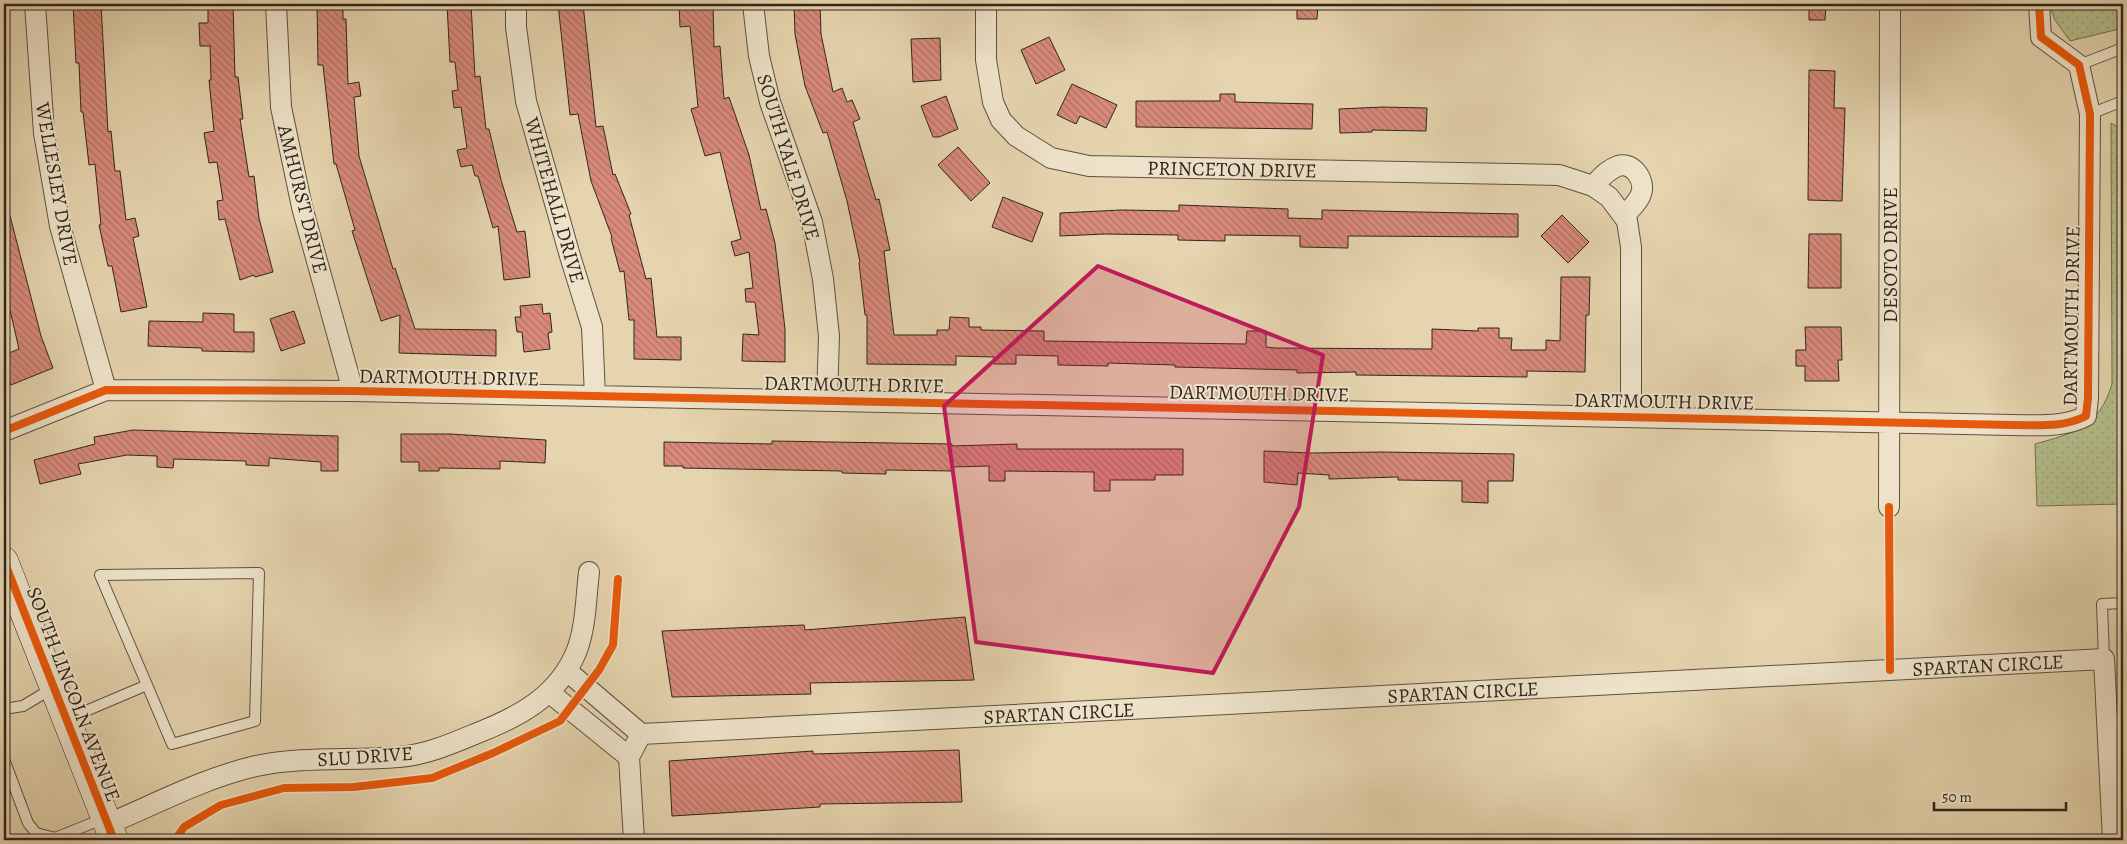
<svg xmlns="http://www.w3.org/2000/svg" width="2127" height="844" font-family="Alegreya,serif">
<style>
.grass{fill:url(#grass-dots);stroke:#727154}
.building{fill:url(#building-back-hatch);stroke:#30251d}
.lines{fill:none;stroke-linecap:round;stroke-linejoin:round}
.lane-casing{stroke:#5d5141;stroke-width:12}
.street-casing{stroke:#5d5141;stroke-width:22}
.secondary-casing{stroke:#30251d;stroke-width:29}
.lane{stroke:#eee3ca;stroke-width:10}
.street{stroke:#eee3ca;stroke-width:20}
.secondary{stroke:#eee3ca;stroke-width:28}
.cycleway-casing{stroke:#eee3ca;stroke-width:11}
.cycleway{stroke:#e8590c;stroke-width:8}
.marked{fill:#c2185b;fill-opacity:0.2;stroke:#c2185b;stroke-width:4;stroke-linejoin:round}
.labels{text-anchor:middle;stroke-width:4;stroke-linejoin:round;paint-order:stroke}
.street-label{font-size:20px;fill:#30251d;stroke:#eee3ca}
</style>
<defs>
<pattern id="grass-dots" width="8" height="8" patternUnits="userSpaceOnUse" patternTransform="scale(1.25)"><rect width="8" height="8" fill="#b4bd8b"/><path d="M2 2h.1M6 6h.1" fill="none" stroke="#9ba278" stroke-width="1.8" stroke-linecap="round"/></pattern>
<pattern id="building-back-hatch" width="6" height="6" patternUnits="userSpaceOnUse" patternTransform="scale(1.25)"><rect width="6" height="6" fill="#d98a7b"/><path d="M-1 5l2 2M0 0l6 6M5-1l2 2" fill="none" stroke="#b07164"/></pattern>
</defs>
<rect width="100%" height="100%" fill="#e5d4ae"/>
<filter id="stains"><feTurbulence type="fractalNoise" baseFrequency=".004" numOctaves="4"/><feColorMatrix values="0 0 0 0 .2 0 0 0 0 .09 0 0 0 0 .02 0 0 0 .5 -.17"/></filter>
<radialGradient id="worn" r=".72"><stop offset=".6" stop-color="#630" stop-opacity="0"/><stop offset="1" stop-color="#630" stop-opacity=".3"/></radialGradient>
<!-- grass -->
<path class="grass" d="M2049 4H2123V28L2070 41 2055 20Z
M2111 123 2123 130V504L2037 506 2035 444C2075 433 2099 427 2112 384Z"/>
<!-- building -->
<path class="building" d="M73 4H101L108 132 111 131 115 171H120L126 220 135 218 139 236 133 238 147 307 121 312 112 266H108L99 225H101L95 164 89 165 83 112H81L79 63H76Z
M208 4H233L235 77H238L243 119H240L249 177 254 176 259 218 273 272 255 277 254 275 240 280 225 219 219 220 217 201 223 200 217 162 209 163 204 133 214 131 209 80H211L210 46H200L199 23H208Z
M317 4H343V19H346L348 84 359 82 361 96 354 97 359 156 393 269 395 268 415 329 496 330V356L399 353 400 315 381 321 352 231 355 230 336 164H334L323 65H318Z
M447 4H471L475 77 480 76 486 129H489L501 180 517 232 525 231 530 277 504 280 498 226 493 228 478 176H475L472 165 461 167 457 150 467 148 461 107 454 108 452 91 458 90 455 62H450Z
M558 4H583L596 127 603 126 613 175 615 174 631 214 629 215 646 279 651 278 657 337H681V360L634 359V320H629L624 271 620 272 611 238 612 237 591 181 578 114 570 115Z
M679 4H713L714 47 720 46 724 99 729 97 749 155 761 210 766 209 775 243 785 329V362L742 361 743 334 759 335 755 302H746L745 289 753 288 749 252 735 256 731 242 741 239 720 152 705 156 691 109 698 107 690 26 680 27Z
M794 4H820L821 34 833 92 842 88 847 102 852 100 860 119 853 122 876 200 879 199 890 250 884 251 894 335H937V330H949L950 317 969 318V327H981V330L1044 331V341L1246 344 1247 331H1266V347L1275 348 1432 349V329L1478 331V328H1499V338H1512L1511 350H1546V340L1560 341 1561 277H1590L1589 315H1586L1585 372 1527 371V377L1356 375V372L1297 373V370L1175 367V365L1108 363V366L1058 365V356L1016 355V364H994V357L956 356V365L867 364V315H865L859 263 860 262 847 201 827 132 823 133 805 86 795 34Z
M1297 4H1318L1317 19H1297Z
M1809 4H1826L1825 20H1809Z
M1049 37 1065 70 1036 84 1021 50Z
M940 38 941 80 913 82 911 39Z
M1809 70 1835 71 1834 108H1845L1842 201 1808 200Z
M1072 84 1117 105 1106 128 1080 116 1076 124 1057 115Z
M1220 94H1235V102L1313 104 1312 129 1136 127V101H1220Z
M946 96 958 129 939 137H933L921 106Z
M1383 107 1427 108 1426 131 1372 130V132L1340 133 1339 109Z
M958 147 990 183 971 201 938 165Z
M1003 197 1043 213 1032 242 992 227Z
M1179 205 1288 209V218L1322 219V210L1518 214V237L1348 236V248L1300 247V236L1225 235V241L1178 240V235L1105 234 1060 236V213L1121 210 1179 211Z
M8 208 41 336 53 368 11 385 4 367V355L19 349 4 284V209Z
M1562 215 1589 242 1568 263 1541 236Z
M1809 234H1841V288H1808Z
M542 304 543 314 550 313 552 332 548 333 550 349 524 352 522 332H517L515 317H521L520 306Z
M294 311 305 343 281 351 270 319Z
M203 313 234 314V332H254V352L202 351V348L148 346 149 321 203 322Z
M1805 327H1841L1842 360H1838L1839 381H1805V366H1796V350H1806Z
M133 430 338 436V471H321V462L269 458V466L246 465V461L174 459 173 468 157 467V456L127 455 78 464 81 474 40 484 34 460 95 444 94 437Z
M401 434H450L546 440 545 463 500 461V469L439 468V471H419V462H401Z
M772 441 952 444V446L1017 444V449H1183V475H1155V480H1110V491H1094V472L1005 471V481H989V466L952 467V471L886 470V474L842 473V471L683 468V466H664V442L772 444Z
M1264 451 1311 453 1381 452 1514 454 1513 481H1488V503L1462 502V481L1398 480V477L1329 479V475L1298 473 1297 485 1264 482Z
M965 617 974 680 810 683 811 694 672 697 662 631 804 625 805 630Z
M959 750 962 802 820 804V807L672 816 669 761 813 751V754Z"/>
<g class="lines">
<defs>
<path id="lane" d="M2079 65 2123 48
M2090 114 2123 101
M2104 659 2102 604 2123 603
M4 709 23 706 53 688
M67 719 147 685 172 744 255 721 259 573 100 575 147 685
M4 759 28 823 36 833 55 838 105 818"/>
<path id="street" d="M35 4 44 133 60 226 106 390
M276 4 281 107 302 207 353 391
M516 4V27L526 101 570 256 592 327 595 396
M753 4 759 56 770 102 812 222 823 279 829 336 827 400
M986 4V60L993 102 1001 120 1016 136 1051 158 1089 166 1559 175 1593 186 1609 197 1627 221 1631 247V417
M1593 186C1601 178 1607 170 1618 166 1633 161 1646 181 1641 194 1638 203 1630 209 1624 216
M4 431 106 390 353 391 2012 425C2037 425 2063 428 2086 416L2088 398 2090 114 2079 65 2041 37 2039 4
M1889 507 1890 4
M567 671 641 734 2104 659 2113 840
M550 693 629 757
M108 824C156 804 204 778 256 766 303 756 351 761 399 757 425 755 451 744 475 734 519 717 559 696 577 650 586 626 586 597 589 572
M634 840 629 757 641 734"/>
<path id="secondary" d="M4 561 114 840"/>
</defs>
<!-- lane casing -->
<use href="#lane" class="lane-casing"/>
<!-- street casing -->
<use href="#street" class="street-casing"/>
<!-- secondary casing -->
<use href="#secondary" class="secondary-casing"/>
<!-- lane -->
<use href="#lane" class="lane"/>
<!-- street -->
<use href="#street" class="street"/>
<!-- secondary -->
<use href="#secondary" class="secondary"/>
<defs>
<path id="cycleway" d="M4 431 106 390 353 391 2012 425C2037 425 2063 428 2086 416L2088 398 2090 114 2079 65 2041 37 2039 4
M1889 507 1890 670
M4 561 114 840
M175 840 184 827 221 805 284 788 354 787 432 778 493 753 560 721 599 670 613 645 618 579"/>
</defs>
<!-- cycleway casing -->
<use href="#cycleway" class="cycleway-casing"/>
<!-- cycleway -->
<use href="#cycleway" class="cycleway"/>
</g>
<!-- marked area -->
<path class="marked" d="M1098 266 1323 355 1299 507 1213 673 976 642 944 406Z"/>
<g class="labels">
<!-- street labels -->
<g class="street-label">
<text transform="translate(789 157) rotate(73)" y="7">SOUTH YALE DRIVE</text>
<text transform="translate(1232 169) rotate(1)" y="7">PRINCETON DRIVE</text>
<text transform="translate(57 184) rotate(80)" y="7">WELLESLEY DRIVE</text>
<text transform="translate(303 199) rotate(76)" y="7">AMHURST DRIVE</text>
<text transform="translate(555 200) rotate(74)" y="7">WHITEHALL DRIVE</text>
<text transform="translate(1890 255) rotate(-90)" y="7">DESOTO DRIVE</text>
<text transform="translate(2071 316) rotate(-89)" y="7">DARTMOUTH DRIVE</text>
<text transform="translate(449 377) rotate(1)" y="7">DARTMOUTH DRIVE</text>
<text transform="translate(854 384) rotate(1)" y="7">DARTMOUTH DRIVE</text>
<text transform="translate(1259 393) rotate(1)" y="7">DARTMOUTH DRIVE</text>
<text transform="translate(1664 401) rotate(1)" y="7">DARTMOUTH DRIVE</text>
<text transform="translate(1988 665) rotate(-3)" y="7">SPARTAN CIRCLE</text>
<text transform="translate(1463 692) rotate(-3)" y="7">SPARTAN CIRCLE</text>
<text transform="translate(74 694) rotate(69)" y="7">SOUTH LINCOLN AVENUE</text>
<text transform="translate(1059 713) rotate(-3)" y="7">SPARTAN CIRCLE</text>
<text transform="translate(365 756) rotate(-4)" y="7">SLU DRIVE</text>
</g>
</g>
<!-- margin -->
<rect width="2127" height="844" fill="none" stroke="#e5d4ae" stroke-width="20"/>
<rect x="5" y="5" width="2117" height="834" fill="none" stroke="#30251d" stroke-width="2.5"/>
<rect x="10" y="10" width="2107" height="824" fill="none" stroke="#30251d"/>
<!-- scale -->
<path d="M1934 802v8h132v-8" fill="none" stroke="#30251d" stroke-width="2.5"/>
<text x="1942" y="802" font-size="15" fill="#30251d" stroke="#eee3ca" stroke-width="4" paint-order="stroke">50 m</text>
<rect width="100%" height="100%" filter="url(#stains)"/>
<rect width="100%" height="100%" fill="url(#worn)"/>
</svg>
